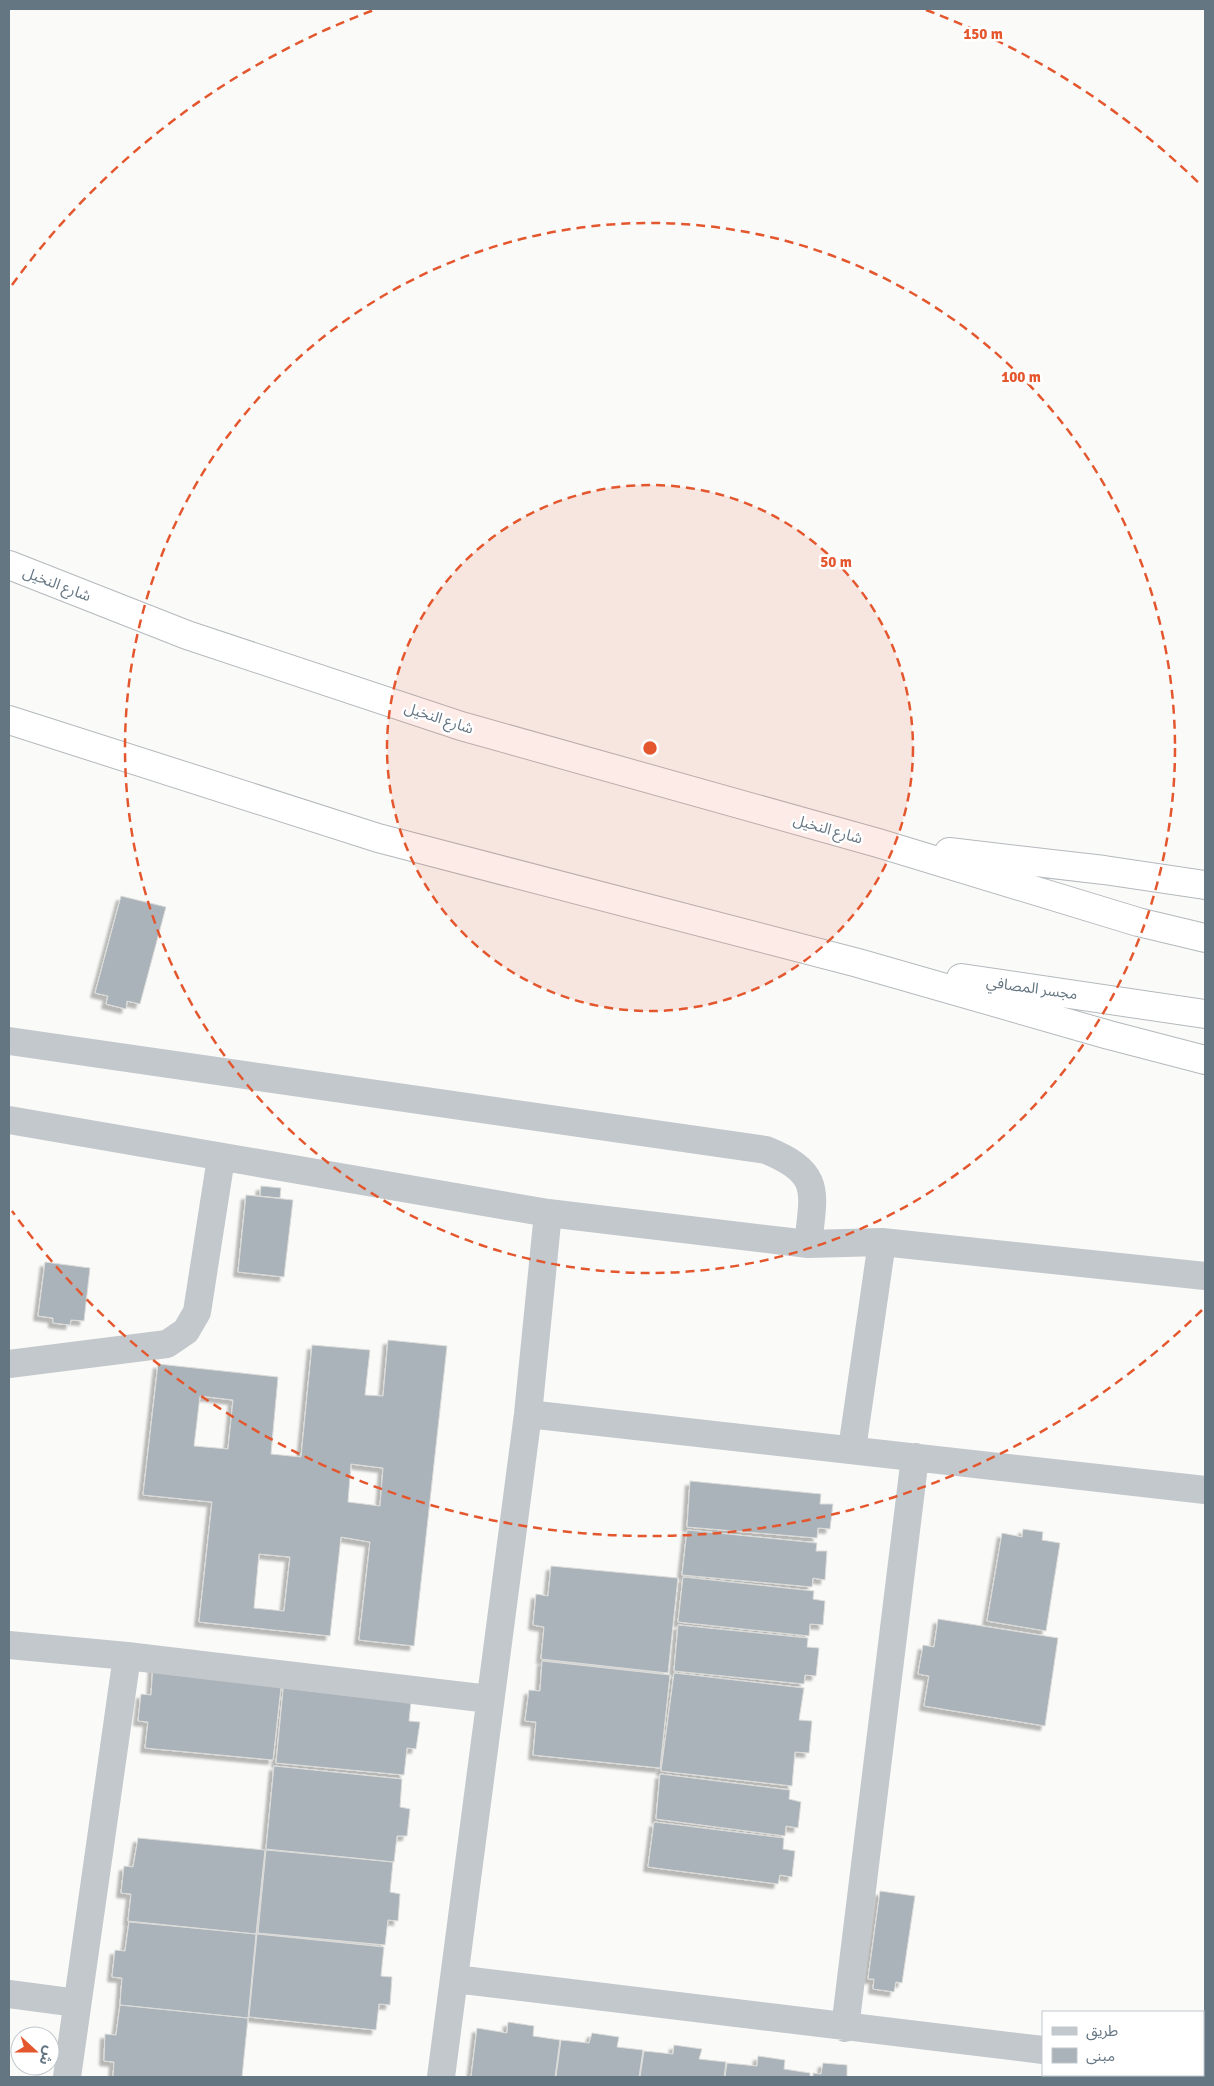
<svg xmlns="http://www.w3.org/2000/svg" width="1214" height="2086" font-family="Signika,'Noto Sans Arabic',sans-serif">
<style>
.building{fill:#aab3b9;stroke:#dcdcda;fill-rule:evenodd;filter:url(#shadow)}
.lines{fill:none;stroke-linecap:round;stroke-linejoin:round}
.highway-casing{stroke:#b4b9bd;stroke-width:30}
.street{stroke:#c3c8cc;stroke-width:28}
.highway{stroke:#fff;stroke-width:28}
.ring{fill:none;stroke:#e4572e;stroke-width:2.5;stroke-dasharray:9 6}
.labels{text-anchor:middle;stroke-width:5;stroke-linejoin:round;paint-order:stroke}
.street-label{font-size:15px;fill:#657683;stroke:#fff}
.centre{fill:#e4572e;stroke:#fff;stroke-width:2.5}
.ring-label{font-size:15px;text-anchor:middle;font-weight:bold;fill:#e4572e;stroke:#fff;stroke-width:5;stroke-linejoin:round;paint-order:stroke}
</style>
<defs>
<filter id="shadow"><feDropShadow dx="-4.5" dy="4.5" stdDeviation="1" flood-color="#0004"/></filter>
</defs>
<rect width="100%" height="100%" fill="#fafaf8"/>
<!-- building -->
<path class="building" d="M121 896 166 907 140 1004 127 1001 126 1009 106 1004 108 996 95 993Z
M261 1186 281 1188 280 1198 260 1196Z
M246 1195 293 1200 284 1277 238 1272Z
M45 1262 90 1268 84 1321 71 1320 70 1325 53 1323V1318L38 1316Z
M388 1340 447 1346 414 1646 359 1640 370 1542 341 1537 330 1636 199 1622 212 1502 143 1495 158 1364 278 1377 271 1454 301 1457 312 1345 370 1350 365 1395 383 1396ZM200 1396 233 1400 228 1449 194 1446ZM351 1464 383 1468 380 1506 348 1502ZM259 1554 290 1557 284 1611 254 1608Z
M690 1481 821 1494 820 1504H833L830 1529 818 1528 817 1538 687 1527Z
M1023 1529 1043 1532 1042 1540 1060 1543 1046 1631 987 1621 1002 1533 1022 1537Z
M687 1530 817 1543 816 1551H827L825 1580 813 1578 812 1587 682 1575Z
M551 1566 678 1578 668 1673 541 1659 544 1627 533 1625 536 1594 548 1596Z
M683 1577 814 1591 813 1599 825 1601 823 1625 810 1624 809 1636 678 1622Z
M938 1619 1058 1638 1045 1726 924 1706 929 1676 918 1674 923 1645 934 1647Z
M678 1625 808 1638 807 1647 819 1648 816 1676 805 1675 804 1684 674 1671Z
M542 1661 670 1675 660 1768 533 1755 536 1722 525 1721 529 1690 540 1691Z
M153 1665 282 1678 273 1760 145 1748 148 1722 138 1721 141 1694 151 1695Z
M674 1673 804 1688 799 1720 812 1721 809 1753 795 1752 792 1786 661 1771Z
M284 1680 412 1692 409 1721 420 1722 416 1749 407 1748 404 1775 276 1763Z
M274 1766 402 1779 400 1807 410 1809 407 1836H397L394 1862 266 1849Z
M660 1774 790 1790 789 1799 801 1802 798 1828 786 1826 785 1836 656 1819Z
M654 1822 784 1838 783 1849 795 1851 792 1877 780 1875 778 1884 648 1867Z
M138 1838 265 1850 256 1934 128 1921 131 1894 121 1893 124 1866 133 1867Z
M266 1850 393 1862 390 1892 400 1894 398 1921 388 1920 385 1945 258 1933Z
M880 1891 915 1896 902 1983 896 1982 894 1992 873 1989 874 1979H868Z
M129 1922 256 1934 248 2018 120 2005 122 1978 112 1977 115 1950 125 1951Z
M257 1934 384 1947 381 1976 392 1977 390 2005 379 2004 376 2030 249 2017Z
M120 2005 248 2018 242 2077H113L114 2062 104 2061 105 2034 116 2035Z
M508 2022 534 2026 533 2036 560 2040 555 2077H471L477 2028 507 2033Z
M592 2033 619 2037 617 2047 643 2050 639 2077H556L561 2040 589 2043Z
M674 2045 702 2049 699 2059 726 2062 724 2077H640L644 2051 673 2054Z
M758 2056 785 2060 784 2069 810 2073V2077H725L727 2063 757 2066Z
M823 2063 847 2065V2077H813V2073L821 2074Z"/>
<g class="lines">
<defs>
<path id="highway" d="M9 565 187 635 461 726 878 843 1138 922 1205 938
M9 720 378 838 858 963 1109 1035 1205 1060
M949 852 1104 870 1205 885
M961 978 1205 1014"/>
</defs>
<!-- highway casing -->
<use href="#highway" class="highway-casing"/>
<!-- street -->
<path class="street" d="M9 1041 766 1150C822 1173 814 1191 808 1244
M9 1120 548 1213 808 1244 882 1242 1205 1276
M9 1364 167 1344 186 1331 197 1312 221 1158
M528 1414 1205 1490
M852 1449 882 1242
M9 1645 127 1656 489 1699
M455 1979 1043 2050
M9 1994 77 2003
M845 2028 915 1457
M1203 2068 1205 2069
M67 2077 127 1656
M441 2077 528 1414 548 1213"/>
<!-- highway -->
<use href="#highway" class="highway"/>
</g>
<!-- distance rings -->
<circle cx="650" cy="748" r="263" fill="#e4572e" fill-opacity=".12"/>
<g class="ring">
<circle cx="650" cy="748" r="263"/>
<circle cx="650" cy="748" r="525"/>
<path d="M1202 1310A788 788 0 0 1 12 1211M12 285A788 788 0 0 1 374 10M926 10A788 788 0 0 1 1202 186"/>
</g>
<g class="labels">
<!-- street labels -->
<g class="street-label">
<text transform="translate(57 584) rotate(21)" y="5">شارع النخيل</text>
<text transform="translate(439 718) rotate(18)" y="5">شارع النخيل</text>
<text transform="translate(828 829) rotate(16)" y="5">شارع النخيل</text>
<text transform="translate(1032 988) rotate(8)" y="5">مجسر المصافي</text>
</g>
</g>
<circle cx="650" cy="748" r="8" class="centre"/>
<g class="ring-label">
<text x="983" y="39">150 m</text>
<text x="1021" y="382">100 m</text>
<text x="836" y="567">50 m</text>
</g>
<!-- border -->
<rect width="1214" height="2086" fill="none" stroke="#657683" stroke-width="20"/>
<!-- legend -->
<rect x="1042" y="2011" width="162" height="65" fill="#ffffff" stroke="#c1c8cd"/>
<rect x="1052" y="2027" width="25" height="8" fill="#c3c8cc" stroke="#c1c8cd"/>
<text x="1086" y="2036" font-size="15" fill="#657683">طريق</text>
<rect x="1052" y="2048" width="25" height="15" fill="#aab3b9" stroke="#c1c8cd"/>
<text x="1086" y="2061" font-size="15" fill="#657683">مبنى</text>
<!-- north arrow -->
<g transform="translate(35 2051) rotate(111)"><circle r="24" fill="#ffffff" stroke="#c1c8cd"/>
<path d="M0-4L9 19L0 12L-9 19Z" fill="#e4572e"/>
<text y="-8" font-size="14" font-weight="bold" text-anchor="middle" fill="#657683">ش</text>
</g>
</svg>
